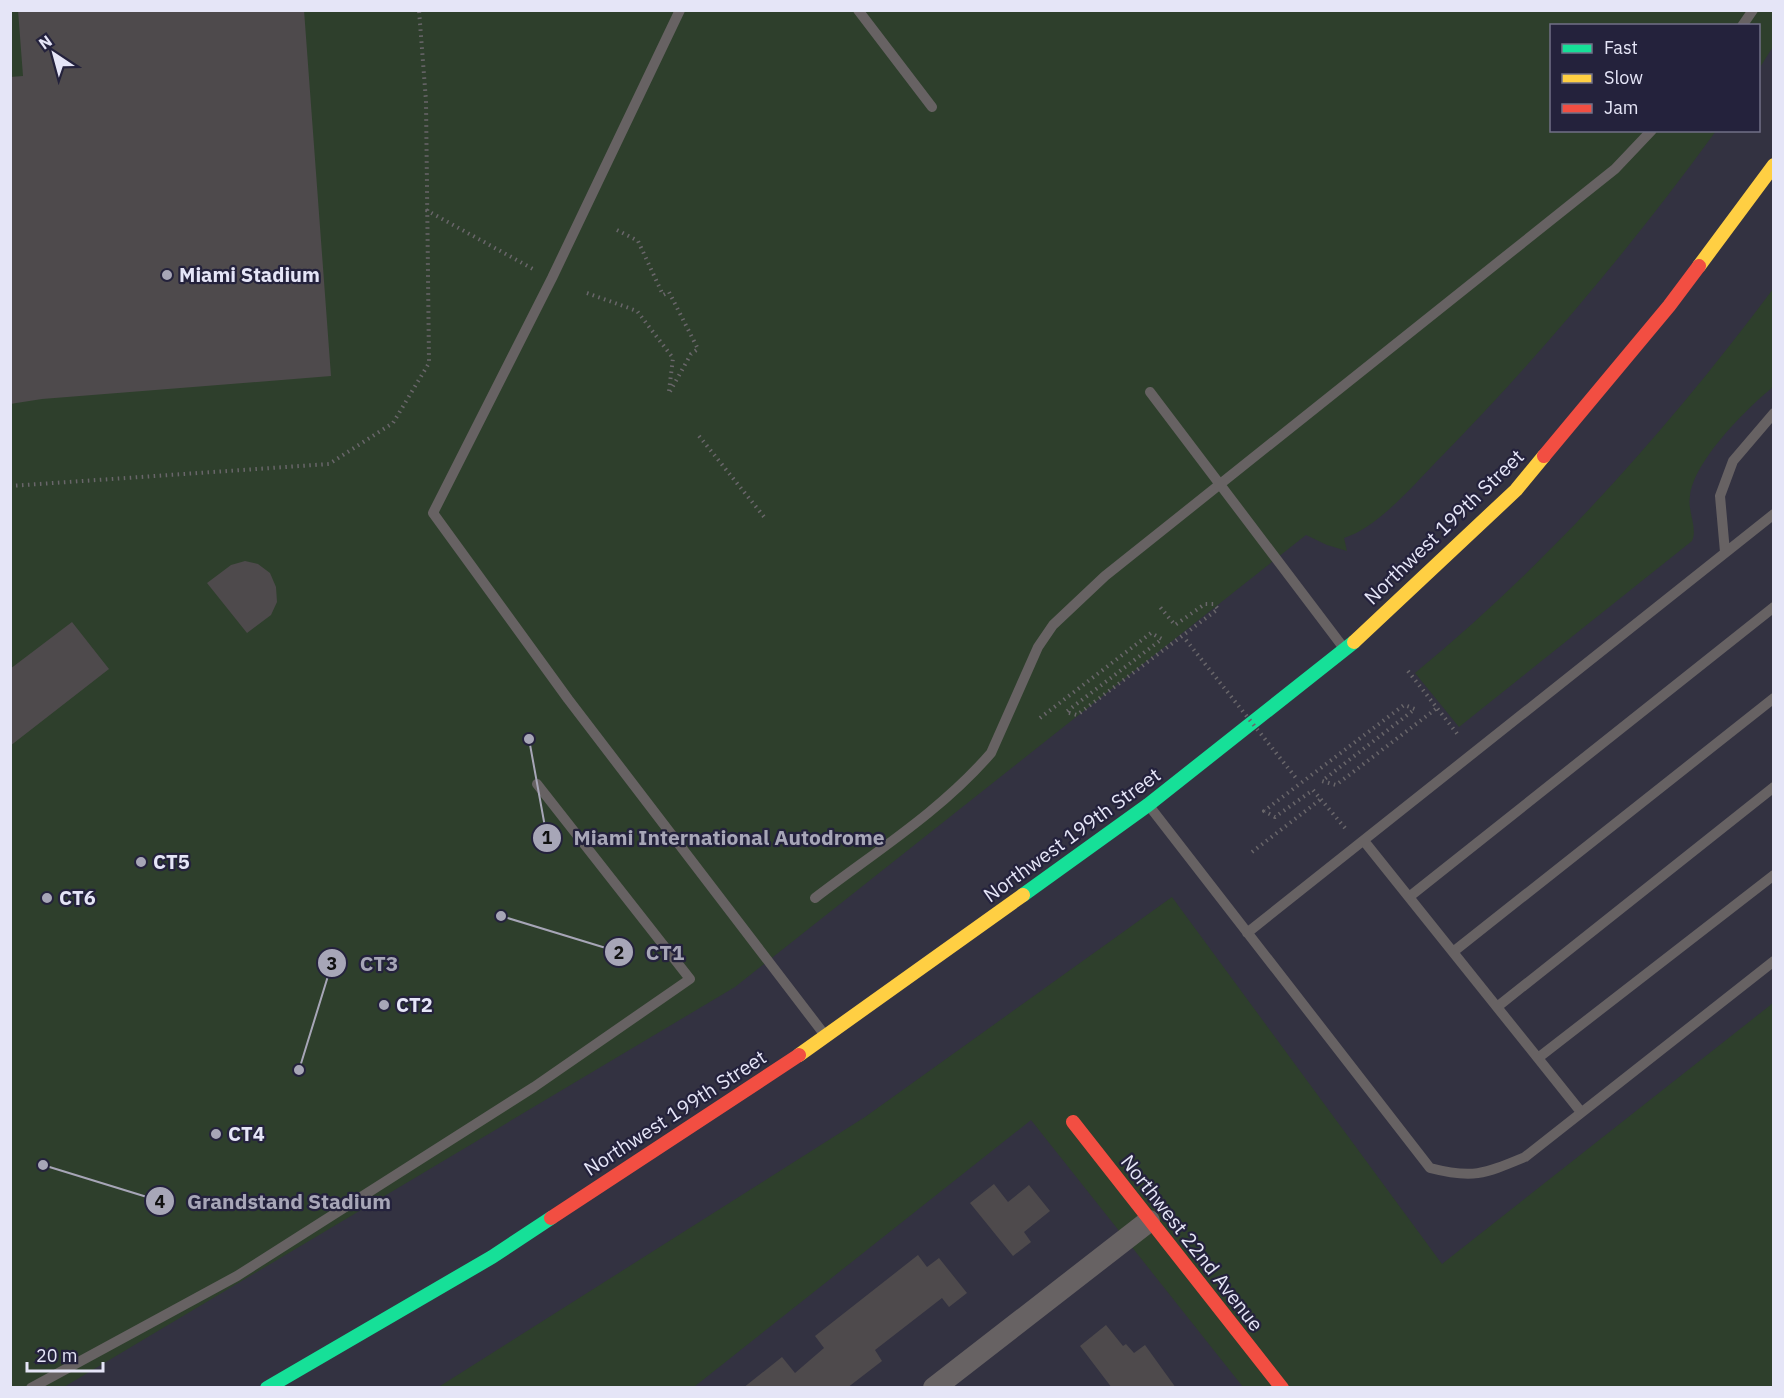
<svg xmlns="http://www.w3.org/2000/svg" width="1784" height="1398" font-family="'IBM Plex Sans',sans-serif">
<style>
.green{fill:#2e3f2c}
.building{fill:#4e4a4c}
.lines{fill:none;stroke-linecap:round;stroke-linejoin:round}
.path{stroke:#69666a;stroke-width:4;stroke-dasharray:1.5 4.5;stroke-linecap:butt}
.lane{stroke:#676263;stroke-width:10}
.street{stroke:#676263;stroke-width:22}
.fast{stroke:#16e098;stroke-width:14}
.slow{stroke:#ffcf43;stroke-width:14}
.jam{stroke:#f24e42;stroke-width:14}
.path-bridge{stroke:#69666a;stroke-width:4;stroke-dasharray:1.5 4.5;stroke-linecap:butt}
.poi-dot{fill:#a7a6b7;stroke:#24223c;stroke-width:2}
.labels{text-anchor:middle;stroke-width:4.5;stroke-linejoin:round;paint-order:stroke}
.poi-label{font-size:20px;font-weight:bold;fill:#e5e5f7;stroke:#24223c;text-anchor:start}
.street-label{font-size:20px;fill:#e5e5f7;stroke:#24223c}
.leader{fill:none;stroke:#a7a6b7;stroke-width:2}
.callout-dot{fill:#a7a6b7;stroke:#24223c;stroke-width:2}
.mark-label{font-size:18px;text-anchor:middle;font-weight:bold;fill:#111}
.callout-label{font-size:21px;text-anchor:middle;font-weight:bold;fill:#a7a6b7;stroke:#24223c;stroke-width:4.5;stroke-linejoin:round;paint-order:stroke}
</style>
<rect width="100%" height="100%" fill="#333241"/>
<!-- green -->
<path class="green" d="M1773 10 1774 45 1759 69 1758 26H1552V130L1716 131C1632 246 1541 355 1441 457 1415 483 1379 527 1344 538L1347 551 1327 545 1306 535 735 987 64 1387 11 1388 10 11Z
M1773 289V387C1746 409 1694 461 1690 496 1687 510 1698 528 1692 541L1459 727 1415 673C1550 562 1669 428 1773 289Z
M1172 897 1442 1264 1773 1003V1387H1243L1031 1120 694 1387 437 1388 865 1117Z"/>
<!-- building -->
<path class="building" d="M18 10H304L331 376 42 399 10 404V77L23 76Z
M245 561 258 564 270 573 276 587 277 602 271 615 247 633 207 583 231 565Z
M72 622 109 669 10 746V669Z
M994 1184 1008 1202 1029 1185 1050 1211 1024 1232 1031 1242 1013 1256 970 1203Z
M918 1255 927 1267 939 1258 967 1293 949 1307 942 1298 875 1350 882 1361 847 1388H743L782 1357 795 1373 824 1348 815 1336Z
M1106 1325 1123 1346 1126 1344 1134 1353 1145 1345 1176 1388H1112L1080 1346Z"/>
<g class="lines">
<!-- path -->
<path class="path" d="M426 210 533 269
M617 230 638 241 663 295 669 292 698 349 691 354 668 395
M587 293 637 311 673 358 669 391
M699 436 765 518
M10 486 329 464 393 423 429 363 426 101 419 10
M1408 671 1459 736
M1040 718 1151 633 1162 639 1066 712 1077 715 1218 609 1214 604H1205L1175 625 1160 607
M1345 828 1313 790 1275 817 1264 811 1404 705 1415 709 1322 781 1336 785 1437 708
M1252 852 1321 799"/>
<!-- lane -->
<path class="lane" d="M680 10 552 278 433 513 568 699 824 1034
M858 10 932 107
M1742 26 1753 10
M1150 392 1343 647
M1725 552 1720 496 1733 461 1774 413
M1150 807 1430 1168C1473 1179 1484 1174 1525 1157L1774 961
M1364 841 1581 1112
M1409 897 1774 607
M815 898C875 852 941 811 991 753L1038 647 1053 625 1105 576 1615 169 1652 130
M1247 933 1774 514
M1453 952 1774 698
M1497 1007 1774 787
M1538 1058 1774 875
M31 1388 237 1276 534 1087 690 979 537 784"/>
<!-- street -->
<path class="street" d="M934 1388 1149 1221"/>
<!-- fast -->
<path class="fast" d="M1023 895 1148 805 1354 642
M267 1388 492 1257 551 1218"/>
<!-- slow -->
<path class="slow" d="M1699 266 1774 165
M1354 642 1516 490 1544 456
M799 1055 1023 895"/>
<!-- jam -->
<path class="jam" d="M1544 456 1669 306 1699 266
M1073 1122 1282 1388
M551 1218 799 1055"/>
<!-- path-bridge -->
<path class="path-bridge" d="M1186 640 1296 778"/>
</g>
<!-- markers -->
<g class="poi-dot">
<circle cx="167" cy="275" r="6"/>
<circle cx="141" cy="862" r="6"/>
<circle cx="47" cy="898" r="6"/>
<circle cx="384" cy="1005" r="6"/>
<circle cx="216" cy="1134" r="6"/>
</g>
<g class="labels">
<!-- poi labels -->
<g class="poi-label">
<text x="179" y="282">Miami Stadium</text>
<text x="153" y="869">CT5</text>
<text x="59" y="905">CT6</text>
<text x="396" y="1012">CT2</text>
<text x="228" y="1141">CT4</text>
</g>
<!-- street labels -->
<g class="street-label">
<text transform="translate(1444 527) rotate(-44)" y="7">Northwest 199th Street</text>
<text transform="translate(1072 835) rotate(-36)" y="7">Northwest 199th Street</text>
<text transform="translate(675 1113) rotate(-33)" y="7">Northwest 199th Street</text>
<text transform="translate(1192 1243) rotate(52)" y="7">Northwest 22nd Avenue</text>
</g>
</g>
<!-- callouts -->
<path class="leader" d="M529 739L547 838M501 916L619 952M299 1070L332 963M43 1165L160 1201"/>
<g class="callout-dot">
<circle cx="529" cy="739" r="6"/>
<circle cx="501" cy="916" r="6"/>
<circle cx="299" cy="1070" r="6"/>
<circle cx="43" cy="1165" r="6"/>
<circle cx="547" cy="838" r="15"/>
<circle cx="619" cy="952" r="15"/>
<circle cx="332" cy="963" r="15"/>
<circle cx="160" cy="1201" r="15"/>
</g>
<g class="mark-label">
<text x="547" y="844">1</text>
<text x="619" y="959">2</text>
<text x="332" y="970">3</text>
<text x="160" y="1208">4</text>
</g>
<g class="callout-label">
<text x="729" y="845">Miami International Autodrome</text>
<text x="665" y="960">CT1</text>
<text x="379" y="971">CT3</text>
<text x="289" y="1209">Grandstand Stadium</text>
</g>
<!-- border -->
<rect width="1784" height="1398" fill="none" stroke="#e5e5f7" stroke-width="24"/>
<!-- legend -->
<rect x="1550" y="24" width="210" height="108" fill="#24223c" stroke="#717087" stroke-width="1.5"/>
<rect x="1562" y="44" width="30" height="9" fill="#16e098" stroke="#717087" stroke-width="1.5"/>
<text x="1604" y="54" font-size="18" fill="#e5e5f7">Fast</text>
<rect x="1562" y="74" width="30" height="9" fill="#ffcf43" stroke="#717087" stroke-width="1.5"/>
<text x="1604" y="84" font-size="18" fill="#e5e5f7">Slow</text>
<rect x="1562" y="104" width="30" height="9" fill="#f24e42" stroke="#717087" stroke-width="1.5"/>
<text x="1604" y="114" font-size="18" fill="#e5e5f7">Jam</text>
<!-- north arrow -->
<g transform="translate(54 54) rotate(324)" stroke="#24223c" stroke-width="4.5" paint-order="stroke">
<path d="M0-4.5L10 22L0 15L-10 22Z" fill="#e5e5f7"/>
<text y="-9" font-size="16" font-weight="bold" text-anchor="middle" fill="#e5e5f7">N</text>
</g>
<!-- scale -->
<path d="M27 1362v9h76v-9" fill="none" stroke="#e5e5f7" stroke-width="3"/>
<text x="36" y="1362" font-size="18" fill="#e5e5f7" stroke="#24223c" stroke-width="4.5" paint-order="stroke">20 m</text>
</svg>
